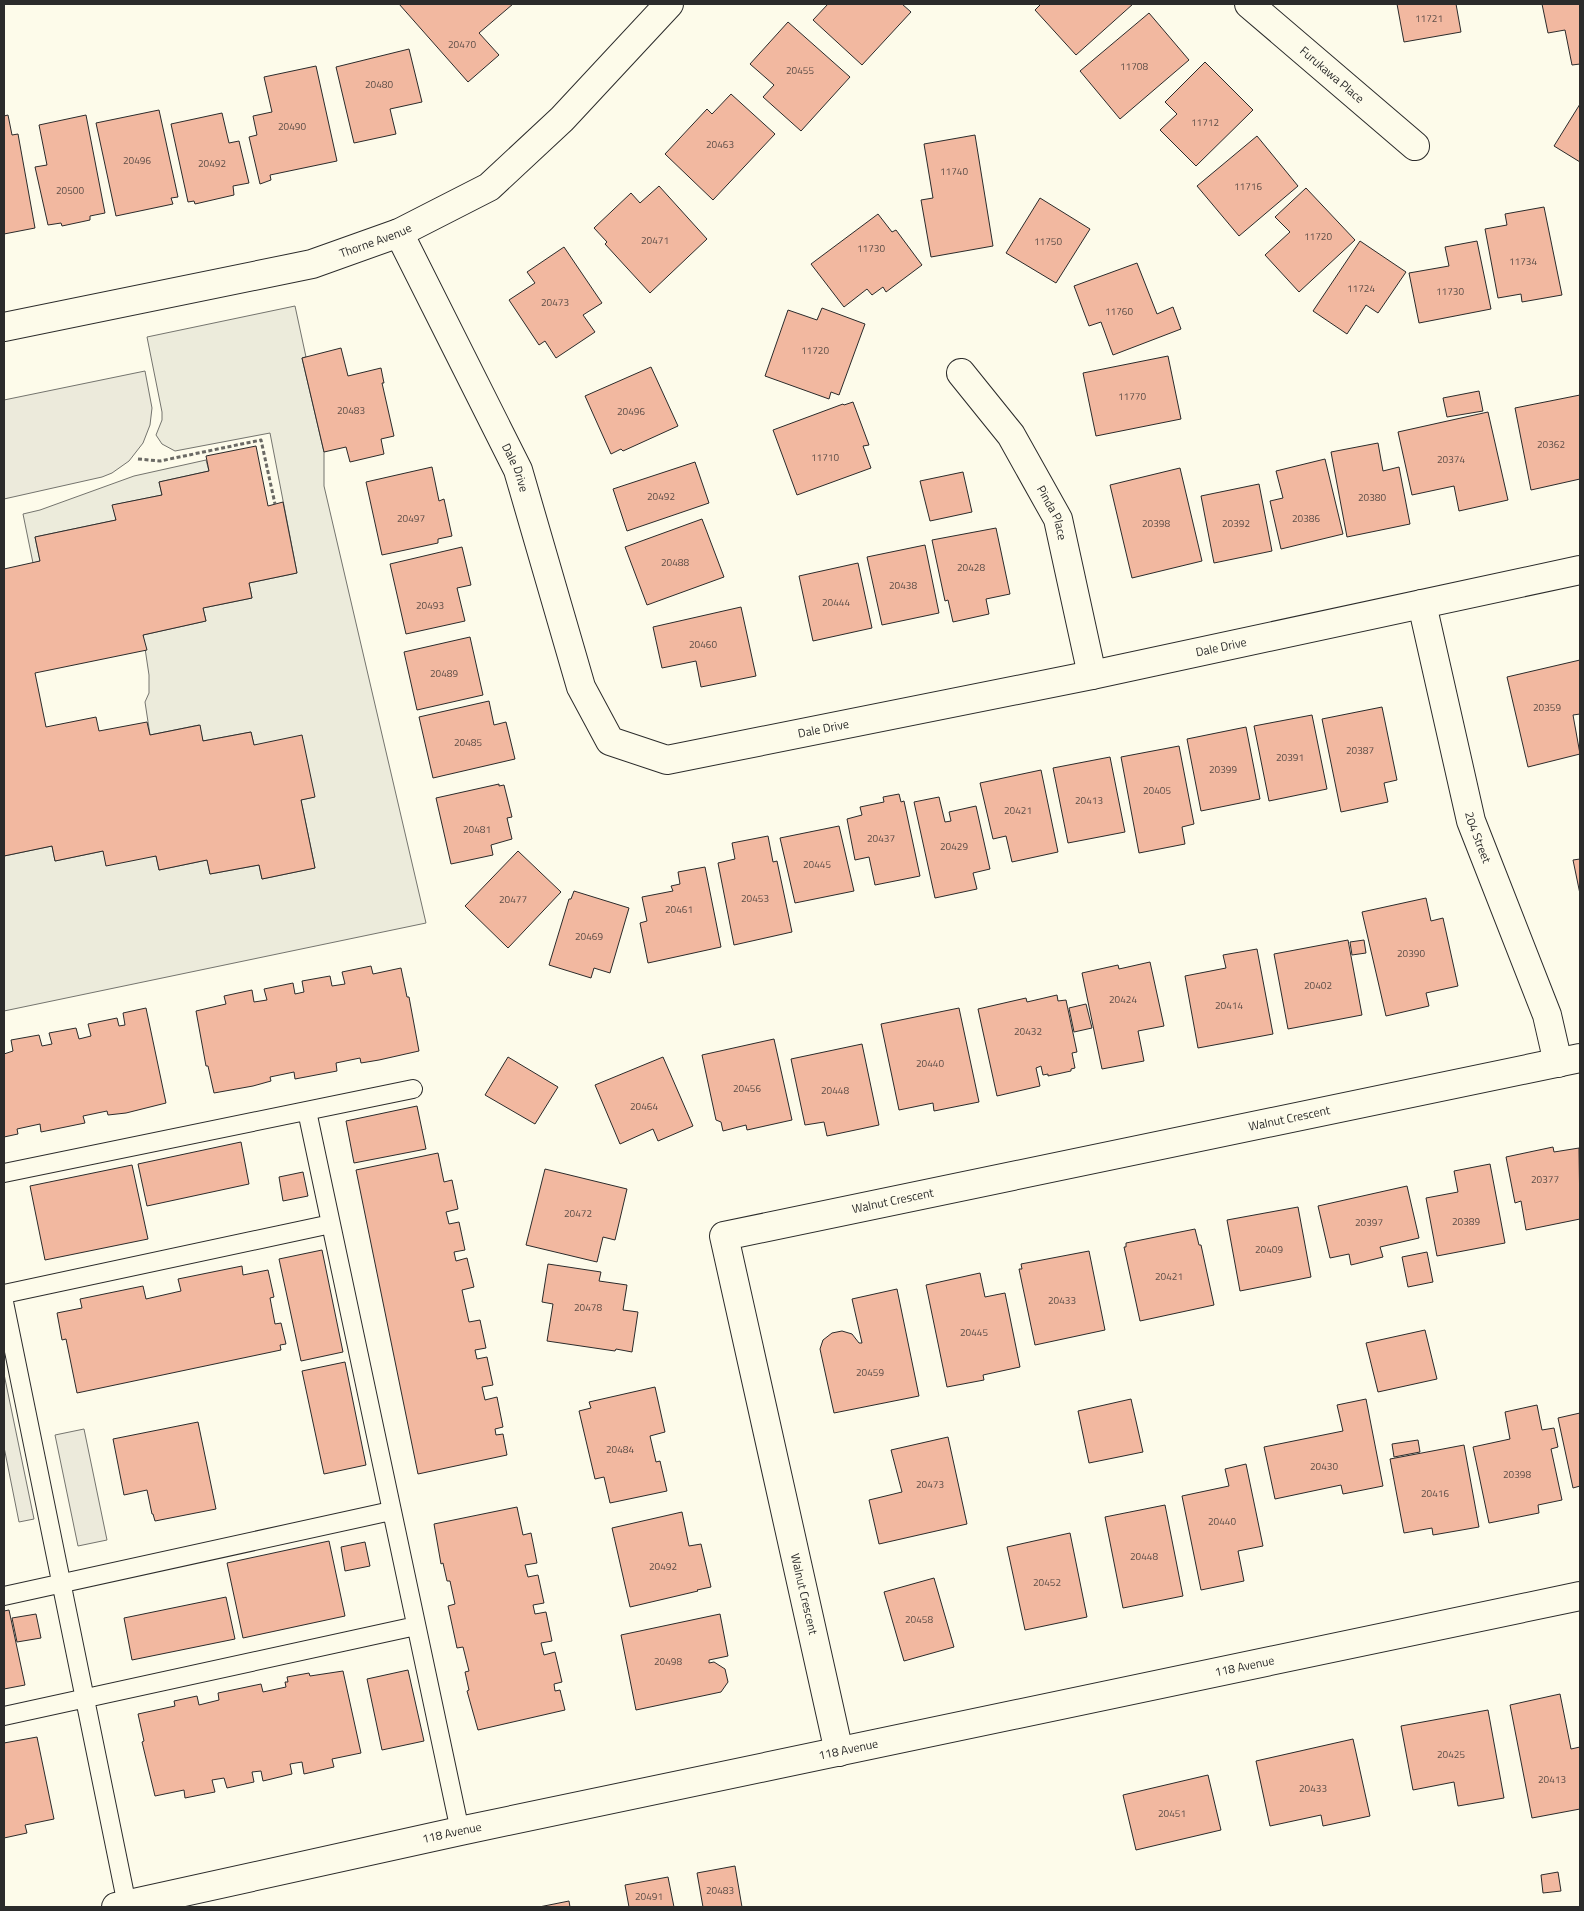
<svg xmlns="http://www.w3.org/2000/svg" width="1584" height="1911" font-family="'Titillium Web',sans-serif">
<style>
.green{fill:#ecebdb;stroke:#74746e}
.parking{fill:#eceadb;stroke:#74746e}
.building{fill:#f2b8a0;stroke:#2b2b2b}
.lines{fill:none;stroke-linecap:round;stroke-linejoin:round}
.service-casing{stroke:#2b2b2b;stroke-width:20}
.minor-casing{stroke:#2b2b2b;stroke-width:30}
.tertiary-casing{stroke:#2b2b2b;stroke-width:30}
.path{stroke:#6a6964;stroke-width:3;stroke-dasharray:4 2.5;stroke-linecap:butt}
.service{stroke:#fdfbea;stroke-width:18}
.minor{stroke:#fdfbea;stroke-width:28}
.tertiary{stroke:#fdfbea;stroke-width:28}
.labels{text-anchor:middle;stroke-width:4;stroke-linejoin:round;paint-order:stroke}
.number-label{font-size:10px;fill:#5d4e48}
.street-label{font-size:12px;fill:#2b2b2b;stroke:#fdfbea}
</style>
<rect width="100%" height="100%" fill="#fdfbea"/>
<!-- green -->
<path class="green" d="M295 306 306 357 302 358 324 452V486L426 923 4 1011V856L52 846 55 861 103 851 156 856 159 870 207 860 210 874 259 865 262 879 315 868 301 800 314 797 254 745 251 732 203 741 199 725 150 735 145 702 149 693V675L143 635 206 621 203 608 252 598 249 583 297 573 270 433 175 451 162 444 156 435 162 420V412L147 337Z
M206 460 209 471 159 482 162 495 113 505 116 520 35 537 40 561 33 563 23 514 40 510 134 476Z"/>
<!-- parking -->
<path class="parking" d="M145 371 152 408 150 425 143 443 129 461 112 473 102 477 4 499V400Z
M4 1374 34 1519 19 1522 4 1447Z
M84 1429 107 1540 78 1546 55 1435Z"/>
<!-- building -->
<path class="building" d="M399 4H513L479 33 499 55 468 82Z
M828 4H902L911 12 862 65 813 20Z
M1041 4H1133L1076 55 1035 10Z
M1397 4H1456L1461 32 1404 42Z
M1542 4H1580V64L1572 65 1565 30 1548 33Z
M1149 13 1189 60 1120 119 1080 71Z
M788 22 850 77 801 131 763 97 774 85 750 64Z
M409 49 422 102 390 109 396 134 354 143 336 67Z
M1205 62 1253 110 1196 166 1160 130 1177 114 1165 102Z
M316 66 337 161 270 175 271 180 260 184 249 137 257 135 253 116 272 112 264 77Z
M731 94 775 134 713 200 665 154 707 109 712 114Z
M1580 104V162L1554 146Z
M159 110 178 197 171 198 173 204 116 216 96 123Z
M222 113 229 143 239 141 249 183 233 186 234 195 195 204 194 201 188 202 171 124Z
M8 115 12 135 18 134 35 228 4 234V116Z
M86 115 105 213 90 216V220L62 226 61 223 48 225 35 167 47 165 39 125Z
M975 135 993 246 931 257 921 200 933 198 924 144Z
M1257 136 1298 186 1239 236 1197 186Z
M659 186 707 239 650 293 605 244 607 242 594 228 631 193 640 203Z
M1306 188 1355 240 1299 292 1265 255 1290 232 1275 217Z
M1040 198 1090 229 1056 283 1006 253Z
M1544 207 1562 295 1522 302 1521 294 1498 298 1485 229 1507 225 1505 214Z
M878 214 892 232 896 230 922 265 886 292 883 287 872 295 867 289 844 307 811 264Z
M1360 241 1406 272 1378 313 1366 305 1347 334 1313 311Z
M1477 241 1491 309 1419 323 1409 273 1449 266 1445 247Z
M564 247 602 303 583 315 595 332 556 358 545 341 539 345 509 300 535 283 527 272Z
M1137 263 1157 314 1173 307 1181 329 1113 355 1101 322 1089 326 1074 286Z
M822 308 865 324 839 395 831 392 829 399 765 376 788 310 817 320Z
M341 348 348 376 381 368 384 383H382L394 436 381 439 384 454 350 462 346 447 324 452 302 358Z
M1168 356 1181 419 1096 436 1083 373Z
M651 367 678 426 623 451 621 449 611 454 585 396Z
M1479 391 1483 411 1447 417 1443 398Z
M1580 395V479L1531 490 1515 408Z
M853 402 869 445 863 446 871 468 797 495 773 430 843 404 844 405Z
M1488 412 1508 500 1459 511 1454 486 1412 495 1398 432Z
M1378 443 1383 471 1399 467 1410 524 1347 537 1331 452Z
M256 446 268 506 283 502 297 573 249 583 252 598 203 608 206 621 143 635 147 650 35 673 46 727 96 717 99 731 147 722 150 735 200 725 203 741 251 732 254 745 302 735 315 797 301 800 315 868 262 879 259 865 210 874 207 860 159 870 156 856 106 866 103 851 55 861 52 846 4 856V569L40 561 35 537 116 520 112 505 162 495 159 482 209 471 206 456Z
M1325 459 1343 534 1281 549 1270 501 1283 498 1276 471Z
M695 462 709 503 627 531 613 489Z
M432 467 439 501 444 499 452 536 438 539V543L382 555 366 482Z
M1180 468 1202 561 1132 578 1110 485Z
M963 472 972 512 930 521 920 481Z
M1259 484 1272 551 1214 563 1201 496Z
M702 519 724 577 647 605 625 547Z
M996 528 1010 594 986 599 989 614 953 622 948 600 945 601 932 540Z
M925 545 939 613 882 625 867 557Z
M462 547 471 585 457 588 465 621 406 634 390 564Z
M858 563 872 628 813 641 799 576Z
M741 607 756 676 701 687 696 661 662 668 653 627Z
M470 637 483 695 417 710 404 652Z
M1580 660V714L1573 715 1580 754 1528 767 1507 677Z
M489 701 494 725 506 722 515 759 433 778 419 717Z
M1382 707 1397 780 1384 783 1388 802 1341 812 1322 719Z
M1312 715 1327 789 1269 801 1254 726Z
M1246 727 1260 799 1201 811 1187 739Z
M1179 746 1194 824 1182 827 1185 844 1139 853 1121 757Z
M1110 757 1125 832 1068 843 1053 768Z
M1041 770 1058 852 1012 862 1006 836 993 839 980 783Z
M499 784V786L504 785 512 817 507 818 512 839 491 845 493 855 451 864 436 798Z
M899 794 901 802 904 801 920 876 875 885 869 857 855 860 847 819 862 815 860 807 884 802 883 797Z
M939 797 945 822 951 821 949 812 976 806 990 869 973 873 977 889 935 898 914 802Z
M839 826 854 891 795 903 780 838Z
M768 836 773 862 777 861 792 932 734 945 718 863 735 859 732 843Z
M518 851 561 892 508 948 465 906Z
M1580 859V894L1573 860Z
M705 867 721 947 648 963 640 923 647 921 642 897 673 891 671 886 680 884 678 872Z
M574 891 629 908 610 973 594 968 591 978 549 965 569 899H571Z
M1426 898 1431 921 1443 918 1458 986 1426 993 1429 1006 1386 1016 1362 912Z
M1348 940 1362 1015 1288 1029 1274 954Z
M1364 940 1366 953 1352 955 1350 942Z
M1257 949 1273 1034 1198 1048 1185 976 1226 968 1223 955Z
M1150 962 1164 1026 1138 1031 1144 1061 1102 1069 1082 973 1118 965 1119 969Z
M371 966 373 974 401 968 407 997H409L419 1051 379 1060 361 1063 360 1058 336 1063 337 1071 295 1079 294 1072 270 1077 271 1081 253 1086 214 1093 208 1066H206L196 1011 226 1004 224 996 252 990 254 1002 267 1000 264 989 293 983 295 994 304 992 302 981 330 976 332 986 345 984 342 972Z
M1057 995 1058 1001 1066 1000 1077 1052 1072 1053 1075 1068 1071 1069V1071L1048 1076V1074L1043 1075 1041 1066 1036 1068 1040 1086 997 1096 978 1009 1026 998 1027 1002Z
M1086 1004 1092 1028 1074 1032 1069 1008Z
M146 1008 166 1103 126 1113 108 1115 107 1111 83 1116 85 1123 41 1132 40 1124 17 1129 18 1134 4 1137V1054L13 1051 11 1040 39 1035 42 1046 52 1044 49 1033 76 1028 79 1039 91 1036 88 1024 117 1018 119 1026 125 1025 123 1013Z
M959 1008 979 1102 934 1111 933 1103 899 1110 881 1024Z
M774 1039 792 1120 747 1130 746 1125 723 1131 721 1122 716 1120 702 1055Z
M862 1044 879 1125 827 1136 824 1122 805 1125 791 1059Z
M508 1057 558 1087 535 1124 485 1095Z
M663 1057 693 1126 658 1141 653 1129 620 1144 595 1085Z
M417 1106 426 1149 354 1163 346 1121Z
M241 1142 249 1184 147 1206 138 1164Z
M1553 1147 1554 1152 1579 1148 1580 1219 1526 1230 1521 1201 1515 1203 1506 1157Z
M438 1153 444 1182 452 1180 458 1209 446 1212 449 1224 459 1222 465 1250 454 1252 456 1261 467 1258 474 1287 462 1290 469 1322 480 1320 486 1348 475 1350 477 1359 487 1357 493 1385 482 1387 485 1400 497 1397 503 1427 495 1429 496 1435 503 1434 507 1455 418 1474 356 1170Z
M1490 1164 1505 1243 1437 1256 1426 1198 1458 1192 1454 1171Z
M132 1165 148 1239 45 1260 30 1186Z
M545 1169 627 1189 615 1240 603 1237 597 1262 526 1245Z
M303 1172 308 1196 283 1201 279 1177Z
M1407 1186 1419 1238 1380 1247 1383 1257 1351 1265 1349 1254 1330 1258 1318 1206Z
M1298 1207 1311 1277 1240 1291 1227 1220Z
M1195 1229 1199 1245H1201L1214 1305 1140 1321 1124 1247H1126V1243Z
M322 1250 343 1352 301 1361 279 1259Z
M1089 1251 1105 1330 1035 1345 1019 1269H1022L1021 1264Z
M1427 1252 1433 1282 1408 1287 1402 1257Z
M548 1264 601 1272 599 1281 627 1285 623 1310 638 1312 632 1352 616 1349 615 1351 547 1341 553 1304 542 1302Z
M242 1266 243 1275 268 1270 274 1297 270 1298 275 1324 281 1323 286 1344 280 1345 281 1350 77 1393 66 1339 62 1340 57 1313 82 1308 80 1299 143 1286 146 1299 181 1291 178 1279Z
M980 1273 985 1297 1005 1293 1020 1367 983 1375 984 1380 947 1387 926 1285Z
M897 1289 919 1396 834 1413 820 1349 823 1340 832 1333 842 1331 852 1334 859 1343H862L852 1299Z
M1425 1330 1437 1379 1378 1392 1366 1343Z
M345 1362 366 1465 324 1474 302 1371Z
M655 1387 665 1432 650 1436 656 1462 660 1461 667 1491 610 1503 604 1477 595 1479 579 1411 591 1408 589 1402Z
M1131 1399 1143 1452 1089 1463 1078 1411Z
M1366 1399 1383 1486 1343 1494 1341 1485 1275 1499 1264 1447 1343 1431 1337 1405Z
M1537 1405 1542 1430 1554 1428 1558 1447 1551 1449 1562 1500 1538 1505 1539 1513 1489 1523 1473 1447 1510 1439 1505 1412Z
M1580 1413V1486L1573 1488 1558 1418Z
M198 1422 216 1509 155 1521 153 1514H152L147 1490 124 1495 113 1439Z
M948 1437 967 1524 879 1544 869 1500 902 1492 891 1450Z
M1418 1440 1420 1452 1394 1457 1392 1444Z
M1464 1445 1479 1527 1433 1535 1432 1528 1404 1533 1390 1459Z
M1246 1464 1263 1546 1238 1551 1244 1581 1201 1590 1182 1496 1229 1486 1225 1469Z
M1165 1505 1183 1596 1123 1608 1105 1517Z
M517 1507 523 1535 531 1533 537 1563 525 1565 528 1577 538 1575 544 1603 533 1605 535 1614 546 1612 552 1641 541 1643 544 1655 555 1652 562 1682 554 1684 555 1691 560 1690 565 1710 478 1730 467 1691 469 1690 465 1672 469 1671 463 1647 457 1648 448 1606 455 1604 450 1581H447L443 1563 441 1564 434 1524Z
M682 1512 689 1546 701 1544 711 1587 697 1590 698 1591 630 1607 612 1528Z
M1070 1533 1087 1617 1025 1630 1007 1547Z
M329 1541 345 1616 243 1638 227 1563Z
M365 1542 370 1566 345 1571 341 1547Z
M934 1578 954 1647 904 1661 884 1592Z
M226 1597 235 1639 132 1660 124 1618Z
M9 1610 25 1685 4 1689V1611Z
M36 1614 41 1638 17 1642 12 1618Z
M720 1614 728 1656 709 1660V1663L714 1662 725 1669 728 1682 721 1692 636 1710 621 1635Z
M408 1670 424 1741 382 1750 367 1679Z
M343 1671 361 1753 332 1759 334 1767 304 1774 302 1762 290 1764 292 1774 263 1781 261 1771 252 1772 254 1782 227 1788 224 1778 212 1780 215 1792 185 1798 184 1790 155 1796 142 1742 144 1741 138 1714 175 1706 174 1701 197 1696 199 1705 219 1700 218 1693 261 1684 263 1692 286 1687 285 1682H288L287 1677 309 1673 310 1676Z
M1560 1694 1571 1749 1580 1747V1809L1532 1818 1510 1705Z
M1488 1710 1504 1798 1458 1806 1454 1782 1413 1790 1401 1726Z
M37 1737 54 1819 25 1825 27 1833 4 1838V1743Z
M1353 1739 1370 1816 1323 1826 1321 1815 1270 1826 1256 1761Z
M1208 1775 1221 1830 1136 1850 1123 1795Z
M735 1866 742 1907H703L697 1873Z
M1558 1872 1561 1891 1543 1893 1541 1875Z
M668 1877 674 1907H629L625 1885Z
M569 1901 570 1907H539Z"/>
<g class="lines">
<defs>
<path id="service" d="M307 1111 331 1224
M4 1173 413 1089
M4 1294 331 1224 460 1831
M4 1302 127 1905
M4 1596 391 1511
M4 1716 416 1626"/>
<g id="minor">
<path id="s1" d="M1249 4 1415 146"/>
<path id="s2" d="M399 233 518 470 581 687 610 741 667 760 1092 675 1580 570"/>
<path id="s3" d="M961 373 1011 435 1058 519 1092 675"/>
<path id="s4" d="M1422 604 1471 821 1547 1015 1558 1063"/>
<path id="s5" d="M839 1752 724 1236 1580 1058"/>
</g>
<g id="tertiary">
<path id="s6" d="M4 327 312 264 399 233 489 187 562 119 669 4"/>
<path id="s7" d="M116 1907 460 1831 1580 1596"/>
</g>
</defs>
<!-- service casing -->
<use href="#service" class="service-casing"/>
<!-- minor casing -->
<use href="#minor" class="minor-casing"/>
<!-- tertiary casing -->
<use href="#tertiary" class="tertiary-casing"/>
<!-- path -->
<path class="path" d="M138 459 160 461 261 440 275 504"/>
<!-- service -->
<use href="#service" class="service"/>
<!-- minor -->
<use href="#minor" class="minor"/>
<!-- tertiary -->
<use href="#tertiary" class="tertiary"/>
</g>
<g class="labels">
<!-- number labels -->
<g class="number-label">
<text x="1429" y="22">11721</text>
<text x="462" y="48">20470</text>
<text x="1134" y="70">11708</text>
<text x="800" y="74">20455</text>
<text x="379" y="88">20480</text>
<text x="1205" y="126">11712</text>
<text x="292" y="130">20490</text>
<text x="720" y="148">20463</text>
<text x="137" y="164">20496</text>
<text x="212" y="167">20492</text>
<text x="954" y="175">11740</text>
<text x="1248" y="190">11716</text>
<text x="70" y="194">20500</text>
<text x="1318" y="240">11720</text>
<text x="655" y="244">20471</text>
<text x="1048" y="245">11750</text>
<text x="871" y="252">11730</text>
<text x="1523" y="265">11734</text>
<text x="1361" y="292">11724</text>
<text x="1450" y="295">11730</text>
<text x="555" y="306">20473</text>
<text x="1119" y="315">11760</text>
<text x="815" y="354">11720</text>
<text x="1132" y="400">11770</text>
<text x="351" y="414">20483</text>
<text x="631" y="415">20496</text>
<text x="1551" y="448">20362</text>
<text x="825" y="461">11710</text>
<text x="1451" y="463">20374</text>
<text x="661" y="500">20492</text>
<text x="1372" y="501">20380</text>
<text x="411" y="522">20497</text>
<text x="1306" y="522">20386</text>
<text x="1156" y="527">20398</text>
<text x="1236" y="527">20392</text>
<text x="675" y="566">20488</text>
<text x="971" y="571">20428</text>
<text x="903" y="589">20438</text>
<text x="836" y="606">20444</text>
<text x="430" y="609">20493</text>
<text x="703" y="648">20460</text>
<text x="444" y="677">20489</text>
<text x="1547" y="711">20359</text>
<text x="468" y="746">20485</text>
<text x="1360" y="754">20387</text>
<text x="1290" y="761">20391</text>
<text x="1223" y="773">20399</text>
<text x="1157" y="794">20405</text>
<text x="1089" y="804">20413</text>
<text x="1018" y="814">20421</text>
<text x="477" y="833">20481</text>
<text x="881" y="842">20437</text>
<text x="954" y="850">20429</text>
<text x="817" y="868">20445</text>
<text x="755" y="902">20453</text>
<text x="513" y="903">20477</text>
<text x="679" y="913">20461</text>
<text x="589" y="940">20469</text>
<text x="1411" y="957">20390</text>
<text x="1318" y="989">20402</text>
<text x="1123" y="1003">20424</text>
<text x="1229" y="1009">20414</text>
<text x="1028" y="1035">20432</text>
<text x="930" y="1067">20440</text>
<text x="747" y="1092">20456</text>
<text x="835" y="1094">20448</text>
<text x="644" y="1110">20464</text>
<text x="1545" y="1183">20377</text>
<text x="578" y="1217">20472</text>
<text x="1466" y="1225">20389</text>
<text x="1369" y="1226">20397</text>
<text x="1269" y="1253">20409</text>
<text x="1169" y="1280">20421</text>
<text x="1062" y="1304">20433</text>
<text x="588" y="1311">20478</text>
<text x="974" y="1336">20445</text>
<text x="870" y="1376">20459</text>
<text x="620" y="1453">20484</text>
<text x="1324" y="1470">20430</text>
<text x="1517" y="1478">20398</text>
<text x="930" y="1488">20473</text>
<text x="1435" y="1497">20416</text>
<text x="1222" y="1525">20440</text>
<text x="1144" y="1560">20448</text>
<text x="663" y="1570">20492</text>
<text x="1047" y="1586">20452</text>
<text x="919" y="1623">20458</text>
<text x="668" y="1665">20498</text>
<text x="1451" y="1758">20425</text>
<text x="1552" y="1783">20413</text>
<text x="1313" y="1792">20433</text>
<text x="1172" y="1817">20451</text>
<text x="720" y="1894">20483</text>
<text x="649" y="1900">20491</text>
</g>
<!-- street labels -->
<g class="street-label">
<text dy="4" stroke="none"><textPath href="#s1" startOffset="109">Furukawa Place</textPath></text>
<text dy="4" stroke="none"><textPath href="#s6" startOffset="382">Thorne Avenue</textPath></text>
<text dy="4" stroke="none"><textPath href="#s2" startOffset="262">Dale Drive</textPath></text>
<text dy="4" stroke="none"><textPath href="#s3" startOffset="168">Pinda Place</textPath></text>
<text dy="4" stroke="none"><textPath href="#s2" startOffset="1178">Dale Drive</textPath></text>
<text dy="4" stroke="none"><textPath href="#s2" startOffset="772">Dale Drive</textPath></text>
<text dy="4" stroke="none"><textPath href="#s4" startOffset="240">204 Street</textPath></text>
<text dy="4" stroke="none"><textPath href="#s5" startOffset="1106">Walnut Crescent</textPath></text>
<text dy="4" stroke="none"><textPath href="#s5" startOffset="701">Walnut Crescent</textPath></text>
<text transform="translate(804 1594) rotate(77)" y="4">Walnut Crescent</text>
<text dy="4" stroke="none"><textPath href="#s7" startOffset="1154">118 Avenue</textPath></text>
<text dy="4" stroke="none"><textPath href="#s7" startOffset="749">118 Avenue</textPath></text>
<text dy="4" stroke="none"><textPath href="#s7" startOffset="344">118 Avenue</textPath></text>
</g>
</g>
<!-- border -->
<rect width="1584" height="1911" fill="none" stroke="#2b2b2b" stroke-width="10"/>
</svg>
